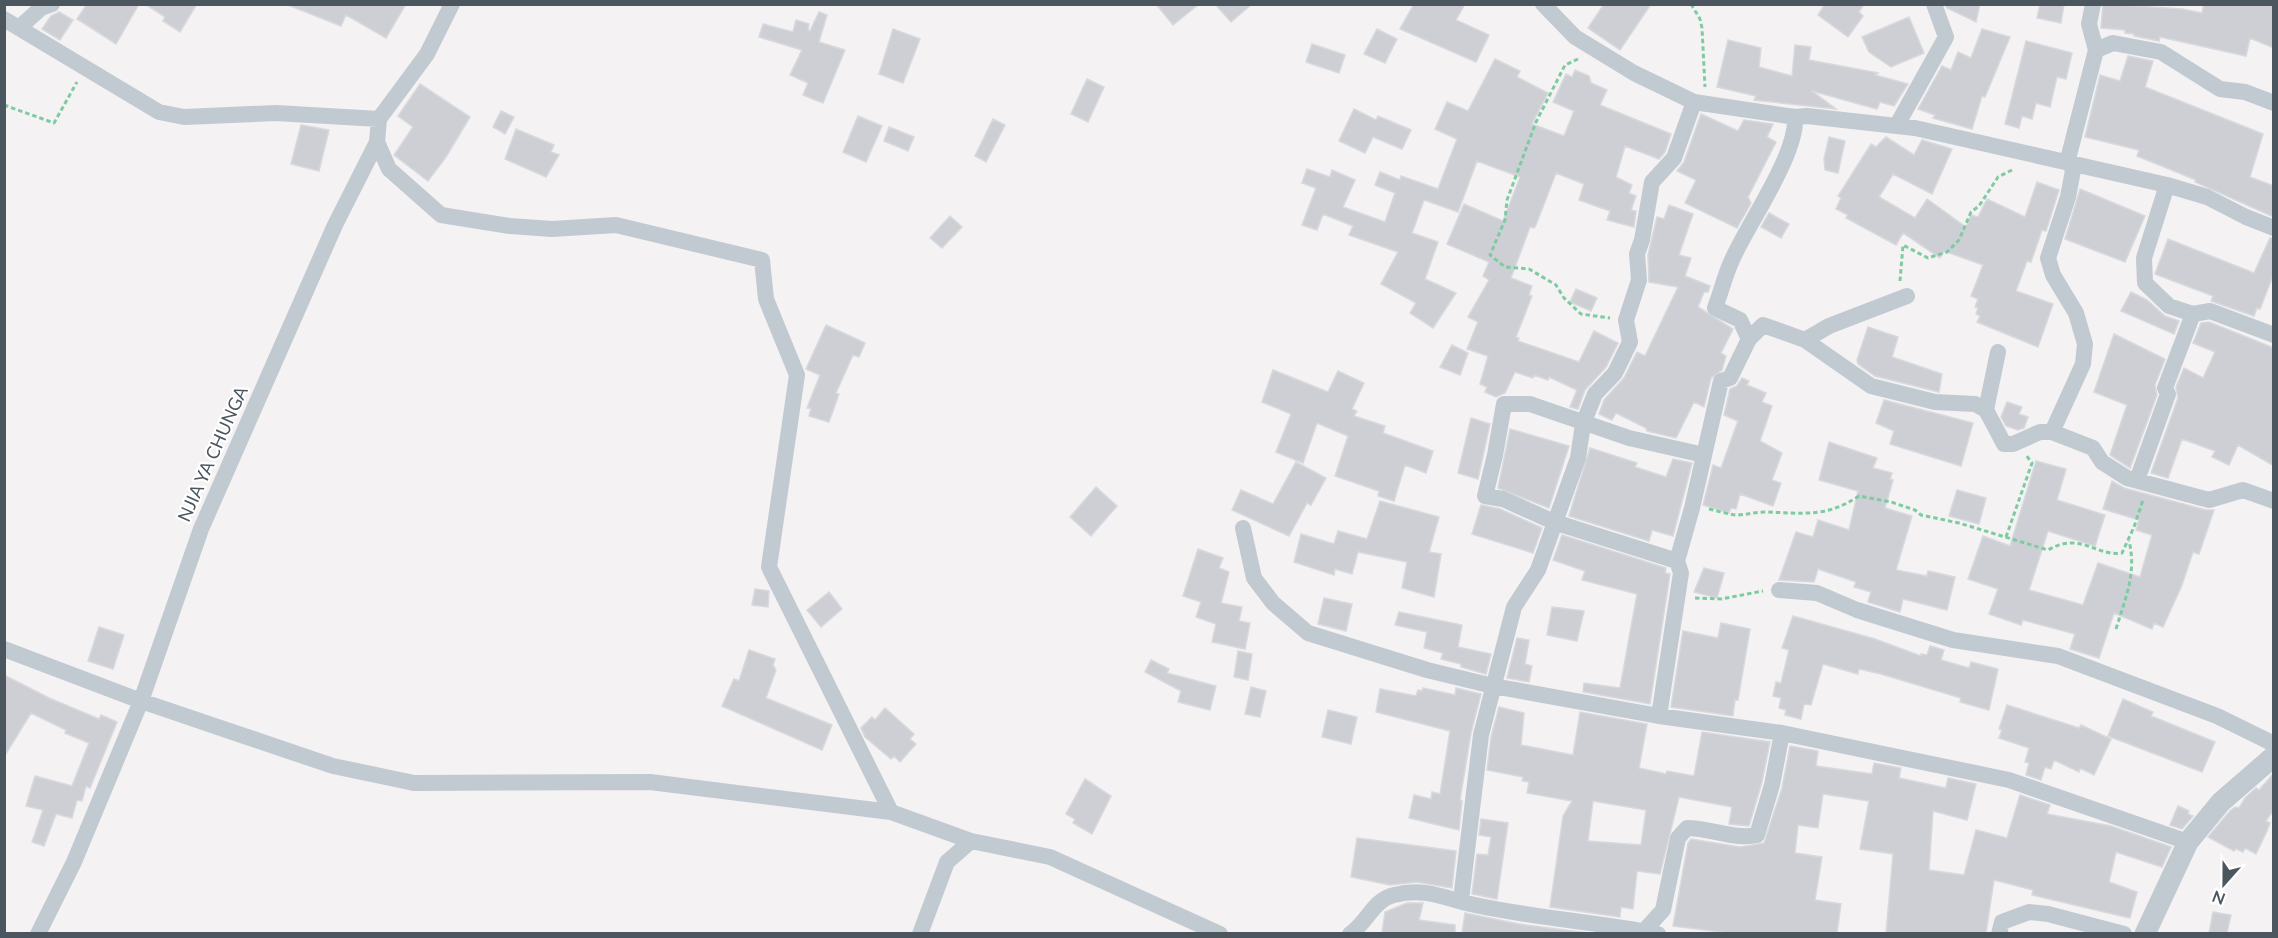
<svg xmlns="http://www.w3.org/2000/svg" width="2278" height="938" font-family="Lato,sans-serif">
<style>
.building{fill:#cdcfd4;stroke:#d7d9dd;stroke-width:1.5;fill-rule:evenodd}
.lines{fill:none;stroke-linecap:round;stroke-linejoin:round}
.path{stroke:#7ecba1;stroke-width:3;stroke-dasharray:4.5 3;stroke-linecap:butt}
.minor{stroke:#c1cad0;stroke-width:16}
.tertiary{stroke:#c1cad0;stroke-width:21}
.labels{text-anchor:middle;stroke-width:4.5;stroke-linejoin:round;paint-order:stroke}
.street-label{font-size:18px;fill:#4b565f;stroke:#fff}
</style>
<rect width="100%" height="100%" fill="#f4f2f3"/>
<!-- building -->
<path class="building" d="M87 4H139L116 44 77 19Z
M145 4H197L180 32 163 21 165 17Z
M328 4H406L386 38 346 15 341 26 288 5Z
M1156 4H1199L1173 25Z
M1215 4H1252L1231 22Z
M1414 4H1465L1456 20 1489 35 1476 62 1400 29Z
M1604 4H1651L1620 50 1588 28Z
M1825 4H1864L1859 12 1863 16 1848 37 1818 15Z
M1945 4H1980L1976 22 1947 8Z
M2040 4H2064L2061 23 2037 18Z
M2103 4 2183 9 2202 13 2204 4H2274V48L2250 38 2246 56 2160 37 2159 41 2134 36V34L2125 33V30L2101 28Z
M59 12 73 20 60 40 42 29 51 16Z
M819 12 827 15 819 42 845 50 823 103 803 95 808 83 790 75 802 50 759 37 763 24 793 32 796 20 809 24 808 30 810 31Z
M1909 17 1924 53 1891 67 1869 52 1862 37Z
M893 29 920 39 903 83 879 74Z
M1377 29 1397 39 1385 63 1364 54Z
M1982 29 2010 37 1985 97 1982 96 1972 129 1933 118 1935 115 1918 109 1942 66 1951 70 1958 52 1971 58Z
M1728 40 1761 48 1759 67 1792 76 1795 45 1811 47 1809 60 1878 73 1875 75 1908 84 1894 106 1880 102 1877 109 1812 91 1836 109 1754 100 1756 96 1717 87Z
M2026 41 2072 53 2066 79 2057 77 2050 107 2036 103 2032 119 2022 116 2019 128 2005 124Z
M1312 44 1345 55 1339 73 1306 62Z
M2128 56 2153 61 2145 87 2263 134 2250 177 2274 186V217L2195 182 2196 180 2137 156 2139 150 2085 137 2100 75 2120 81Z
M1495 59 1520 71 1517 77 1548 93 1532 124 1564 136 1574 111 1553 102 1566 74 1572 77 1575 70 1589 76 1591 83 1607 90 1600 105 1671 134 1665 152 1659 159 1625 146 1616 177 1632 185 1629 193 1636 196 1631 210 1636 211 1634 227 1607 220 1610 211 1579 200 1584 184 1556 173 1536 225 1534 228 1530 227 1511 278 1532 286 1529 295 1532 296 1516 337 1519 338 1518 341 1579 362 1594 331 1618 343 1606 367 1585 390 1578 409 1570 407 1577 390 1549 377 1548 380 1534 375 1533 378 1515 372 1505 393 1496 397 1485 392 1487 387 1480 384 1488 356 1467 349 1478 322 1468 317 1489 280 1483 276 1489 262 1447 244 1464 204 1503 221 1520 177 1477 161 1458 212 1424 200 1412 233 1438 242 1425 279 1456 293 1433 328 1410 313 1416 303 1381 284 1398 252 1349 235 1353 226 1323 214 1317 230 1302 225 1316 188 1302 183 1307 169 1330 177 1332 170 1355 180 1343 207 1385 222 1395 193 1375 185 1380 172 1400 180 1401 176 1438 189 1457 139 1435 129 1447 102 1468 111Z
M1087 79 1104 87 1088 122 1071 114Z
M420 84 470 117 446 157 428 181 394 155 413 127 398 116Z
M1354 109 1376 120 1378 116 1411 130 1402 149 1373 137 1365 153 1339 141Z
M501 111 514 117 505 134 493 127Z
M1701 114 1738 131 1744 120 1773 124 1767 137 1776 142 1748 197 1751 203 1737 228 1685 203 1696 180 1677 171 1684 162Z
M858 116 882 126 866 162 843 152Z
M993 119 1005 125 986 162 975 156Z
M301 125 329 130 319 171 291 164Z
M889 127 914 137 908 151 884 141Z
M516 129 554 145 551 152 559 155 546 177 505 159Z
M1829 137 1845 141 1838 173 1825 170 1824 159Z
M1886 137 1914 155 1922 140 1952 149 1932 194 1893 174 1879 197 1915 218 1927 199 1966 227 1971 215 1978 217 1987 199 2025 217 2037 182 2059 190 2046 231 2042 230 2031 262 2027 261 2016 291 2053 304 2038 347 1977 322 1980 316 1976 314 1978 308 1975 307 1978 299 1971 296 1983 265 1944 251 1940 258 1903 233 1896 245 1846 218 1848 215 1836 209 1841 198 1838 196 1871 144 1876 147Z
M2080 189 2145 216 2125 262 2065 239Z
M1669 205 1693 214 1679 255 1691 258 1685 276 1710 286 1708 292H1704L1698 307 1733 329 1721 353 1726 356 1722 370 1711 378 1704 407 1694 402 1676 438 1647 431 1646 428 1616 413 1612 420 1599 414 1604 400 1624 378 1637 352 1645 356 1678 287 1649 282 1648 255 1657 217 1664 219Z
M1769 213 1789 224 1781 238 1761 227Z
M950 216 962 227 942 248 930 238Z
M2270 238H2274V273L2260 309 2257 308 2254 316 2211 301 2213 296 2155 274 2168 239 2254 273Z
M1576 289 1597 298 1591 311 1570 302Z
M2131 292 2147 300 2165 316 2179 321 2174 334 2121 311Z
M2209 322 2274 348V466L2238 445 2229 465 2212 457 2215 451 2182 439 2168 478 2151 473 2178 398 2176 387 2184 368 2203 378 2215 352 2193 343 2201 323Z
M826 325 865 343 859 357 853 355 836 393 839 394 829 422 809 416 811 408H807L820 375 806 369Z
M1868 327 1898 337 1892 357 1942 374 1939 392 1875 376 1858 364 1857 360Z
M2114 334 2165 359 2155 385 2157 395 2130 468 2110 455 2127 405 2094 392Z
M1452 345 1468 353 1460 375 1440 367Z
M1273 370 1328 392 1338 371 1364 383 1352 409 1357 411 1354 416 1385 426 1383 433 1433 451 1426 473 1405 465 1394 501 1378 496 1379 491 1335 476 1348 436 1317 423 1303 463 1276 452 1291 414 1262 402Z
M1742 378 1749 381 1747 385 1766 393 1762 402 1772 406 1760 441 1782 453 1772 480 1781 483 1773 506 1740 494 1736 509 1731 508 1729 513 1703 505 1713 465 1721 468 1738 421 1724 415 1730 389 1737 386Z
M1884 400 1973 423 1961 466 1890 444 1894 431 1876 423Z
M2007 402 2022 407 2019 414 2028 417 2024 428 2018 430 2006 426 2001 417Z
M1471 418 1490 424 1478 479 1458 473Z
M1510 429 1569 446 1549 508 1498 488Z
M1829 442 1877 458 1873 468 1892 473 1890 479 1893 480 1885 508 1912 516 1896 570 1927 576 1928 571 1955 577 1947 610 1903 599 1900 612 1868 602 1871 592 1854 587 1856 582 1818 569 1814 582 1779 580 1796 532 1813 537 1818 520 1849 530 1858 491 1819 480Z
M1590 448 1637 463 1635 467 1666 477 1673 459 1692 463 1673 536 1652 530 1649 541 1569 516Z
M2036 461 2066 469 2057 500 2105 515 2095 546 2048 531 2029 590 2083 605 2098 563 2140 577 2152 535 2136 530 2139 520 2103 509 2112 481 2124 488 2206 510H2214L2199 554 2193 552 2182 585 2163 627 2154 623 2152 629 2114 613 2099 658 2070 649 2075 634 2023 620 2021 625 1989 614 1998 589 1968 579 1983 536 2010 546Z
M1296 462 1326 478 1311 505 1307 503 1289 536 1232 510 1241 490 1273 504Z
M1096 487 1117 506 1091 536 1070 517Z
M1957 490 1986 498 1979 524 1949 516Z
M1380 501 1439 517 1429 552 1441 554 1434 597 1402 588 1407 562 1358 552 1352 574 1335 569 1334 575 1294 562 1301 534 1334 544 1338 531 1367 539Z
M1481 505 1500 509 1542 528 1533 553 1472 534Z
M1562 535 1666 568 1665 573 1670 574 1650 704 1583 692 1584 683 1620 688 1637 594 1582 580 1585 571 1553 560Z
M1198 549 1223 558 1219 568 1229 572 1221 603 1242 607 1239 621 1250 623 1245 649 1212 642 1216 624 1196 617 1201 602 1183 596Z
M1704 568 1724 573 1717 598 1694 592Z
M755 589 769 591 768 607 752 605Z
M829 592 842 609 821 627 807 610Z
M1324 598 1352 604 1346 631 1318 624Z
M1552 607 1584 611 1577 641 1547 635Z
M1399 612 1462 625 1458 647 1491 654 1486 674 1461 667V664L1441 659 1443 653 1424 648 1427 632 1395 625Z
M1793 616 1875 639 1921 656V654L1927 655 1930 646 1944 650 1941 660 1969 668 1971 662 1998 669 1989 710 1960 702 1961 698 1881 674 1859 669 1858 674 1823 664 1811 705 1804 704 1801 719 1785 715 1786 710 1779 708 1781 698 1773 696 1776 682 1781 683 1789 650 1782 648Z
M1721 623 1750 629 1738 700H1735L1733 716 1671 707 1683 631 1718 638Z
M99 627 124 635 113 669 88 661Z
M1517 638 1529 640 1525 664 1532 666 1529 682 1507 678Z
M749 650 775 659 773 665 776 670 766 698 832 725 822 750 722 706 734 679 739 681Z
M1238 651 1252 654 1248 680 1234 677Z
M1151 660 1169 669 1167 673 1216 686 1210 710 1178 702 1181 691 1145 672Z
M4 675 49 698 99 719 101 715 117 722 90 788 86 786 82 801 77 800 72 818 56 814 44 846 32 842 43 810 26 806 35 776 72 786 89 743 65 733 66 730 31 713 4 757Z
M1251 687 1266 691 1260 717 1245 714Z
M1423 688 1455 695 1456 688 1481 694 1471 733 1460 800 1462 801 1459 830 1409 818 1414 795 1431 799 1432 792 1440 794 1450 731 1376 712 1380 689 1416 696 1418 690 1422 691Z
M2123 699 2153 712 2151 716 2215 742 2202 772 2108 736Z
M2007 705 2079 728 2081 725 2111 739 2094 775 2080 768 2079 772 2054 760 2051 769 2045 767 2041 780 2026 775 2029 763 2025 762 2029 748 1999 738 2002 730 1999 729Z
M1499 707 1524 713 1521 745 1573 755 1580 712 1647 724 1639 768 1666 774 1667 771 1694 776 1702 732 1770 742 1762 782 1749 826 1729 824 1732 807 1679 797 1660 874 1637 871 1633 909 1621 907 1620 917 1550 907 1563 816 1572 801 1527 793 1529 782 1522 781 1523 777 1487 770 1491 737ZM1593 801 1646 810 1641 845 1588 841Z
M885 708 914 734 910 739 916 744 900 762 894 756 891 759 865 737 861 728 872 717 875 720Z
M1328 710 1357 717 1351 744 1322 737Z
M1790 746 1818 751 1816 766 1872 774 1874 763 1901 768 1899 778 1946 788 1948 778 1976 784 1967 820 1933 811 1929 870 1964 875 1976 830 2007 838 2020 795 2050 805 2047 814 2111 826 2171 847 2162 867 2116 852 2109 882 2137 892 2130 918 2032 895 2033 890 1994 880 1986 933H1886L1893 854 1860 849 1869 801 1823 794 1818 828 1798 825 1795 853 1822 857 1815 900 1841 904 1837 933H1729L1673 926 1688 843 1691 839 1740 847 1764 843 1782 788Z
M2274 773V809L2266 821 2270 823 2267 831 2256 854 2245 848 2243 852 2236 849 2234 851 2208 837 2230 811 2235 807 2239 808 2245 798 2256 788 2259 790Z
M1085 779 1111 796 1092 834 1073 823 1075 819 1066 814Z
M2178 806 2189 811 2188 814 2193 816 2182 829 2170 825Z
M1481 819 1508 823 1497 899 1472 894 1477 854 1488 855 1491 837 1479 835Z
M1357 838 1456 851 1452 888 1417 882 1390 885 1351 877Z
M1407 903H1423L1419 920 1455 925V933H1382L1385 912Z
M2213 912 2231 915 2227 933H2209Z
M1465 913 1519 924 1589 933H1462Z"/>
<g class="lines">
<!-- path -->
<path class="path" d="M1691 4 1700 19 1702 28 1705 87
M1578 59 1565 65 1536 122 1507 200 1505 220 1490 255 1505 267 1529 269 1556 285 1564 298 1581 314 1610 318
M4 105 54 123 77 82
M1900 281 1903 245 1928 258 1947 252 1959 240 1971 212 1979 206 1998 177 2014 169
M1709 509C1718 511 1727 514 1736 515 1746 515 1755 512 1765 512 1803 513 1826 518 1859 496L1891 502 1915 510 1921 515 1959 523 2048 550C2081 531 2096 557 2122 553L2134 527 2143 500
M2006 537 2032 463 2026 455
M1695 598 1721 599 1763 591
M2116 629C2125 599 2137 573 2129 541"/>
<!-- minor -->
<path class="minor" d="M1543 4 1575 37 1634 73 1694 102 1795 117 1807 116 1915 128 2167 185 2207 197 2246 217 2274 228
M4 19 159 112 184 117 276 113 379 119
M19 28 41 8 52 4
M2096 50 2113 43 2161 52 2220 89 2245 92 2274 103
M1897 125 1946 37 1934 4
M377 142 389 169 441 215 510 226 552 229 616 225 762 260 766 299 797 375 769 567 891 812
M2067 163 2096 50 2089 24 2093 4
M2167 185 2144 258 2145 283 2169 306 2193 314 2210 311 2274 335
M1749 339 1763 325 1805 340 1871 386 1935 402 1975 404 1986 410 2004 444H2013L2040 432H2052L2093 448 2102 462 2127 478 2209 500 2243 490 2274 501
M1805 340 1829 326 1907 296
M1986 410 1998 352
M2052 432 2083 364 2085 344 2076 313 2053 275 2048 258 2068 197 2074 165
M2137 480 2168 394 2165 388 2193 314
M1243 528 1254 578 1273 603 1308 633 1427 670 1493 686 1659 716 1782 733 2009 780 2188 842
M1677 561 1554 522 1503 499 1485 496 1495 455 1504 404H1530L1629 438 1704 455
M1779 590 1817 593 1857 610 1953 640 2058 656 2217 716 2274 744
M4 649 141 701 333 766 414 783 650 782 891 812 971 841 1050 857 1220 934
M1659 716 1681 573 1677 561 1692 508 1721 381 1730 378 1749 339 1740 320 1715 308C1721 292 1725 275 1732 260 1747 225 1798 154 1795 117
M1461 900 1481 735 1514 607 1538 570 1578 458 1583 424 1595 394 1615 373 1630 342 1626 320 1639 280 1637 254 1642 240 1652 182 1674 158 1694 102
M1644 931 1663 910 1678 838 1687 828C1710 828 1735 840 1757 835L1772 785 1782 733
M38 934 74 862 141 701 201 529 335 225 377 142 379 119 427 54 452 4
M920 934 947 862 971 841
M1350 934C1367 923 1373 900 1394 895 1427 887 1445 899 1475 905 1535 918 1597 922 1658 934
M1999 934 2002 922 2029 912 2048 914 2124 934"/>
<!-- tertiary -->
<path class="tertiary" d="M2145 934 2188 842 2221 802 2274 756"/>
</g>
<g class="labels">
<!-- street labels -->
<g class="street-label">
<text transform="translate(213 454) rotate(-66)" y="6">NJIA YA CHUNGA</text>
</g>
</g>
<!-- border -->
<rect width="2278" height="938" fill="none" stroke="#4b565f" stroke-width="12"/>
<!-- north arrow -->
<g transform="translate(2224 884) rotate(201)" stroke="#ffffff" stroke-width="4.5" paint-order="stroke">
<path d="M0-4.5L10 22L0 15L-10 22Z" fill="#4b565f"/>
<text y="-9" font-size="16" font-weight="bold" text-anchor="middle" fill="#4b565f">N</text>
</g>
</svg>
